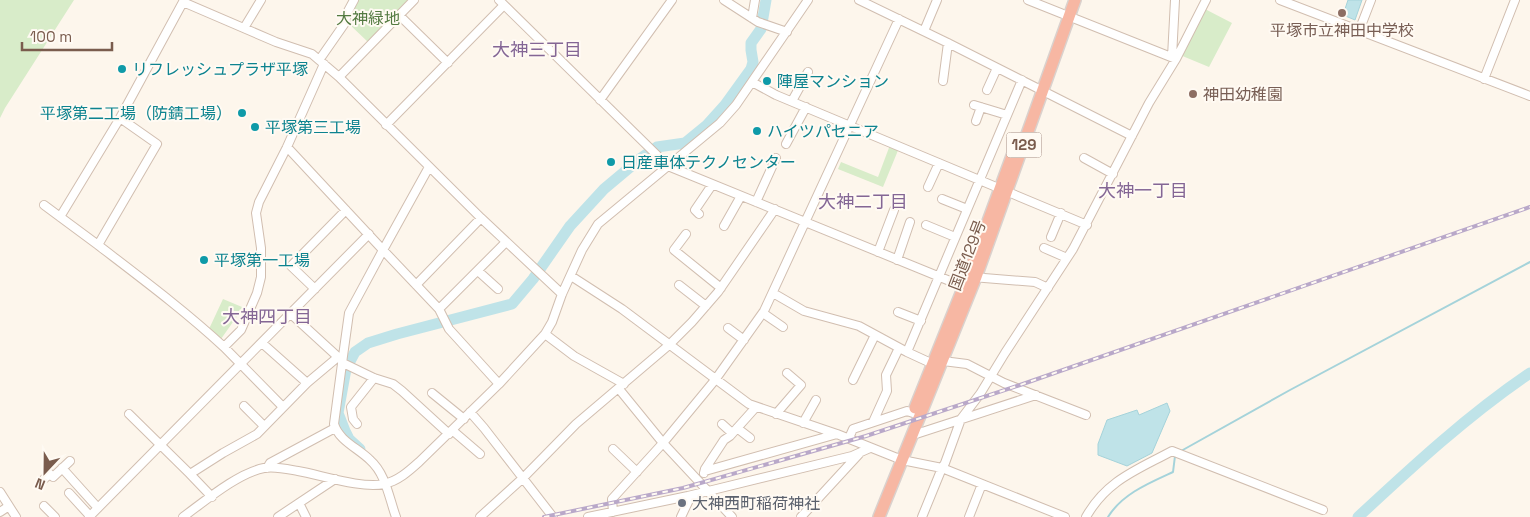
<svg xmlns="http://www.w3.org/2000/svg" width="1530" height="517" font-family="'Space Grotesk','Noto Sans JP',sans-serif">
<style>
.green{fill:#d8ecc9}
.water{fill:#bfe3e8;stroke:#a5d3da}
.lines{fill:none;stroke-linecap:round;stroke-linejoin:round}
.stream{stroke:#a5d3da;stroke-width:2}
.river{stroke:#bfe3e8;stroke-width:11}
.minor-casing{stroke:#d1beb0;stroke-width:10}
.highway-casing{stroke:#dad1cd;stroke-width:14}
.minor{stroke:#fff;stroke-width:8}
.highway{stroke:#f7b7a3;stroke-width:11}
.rail-casing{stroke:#b9a8c9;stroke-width:4}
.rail{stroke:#fffaf3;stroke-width:2;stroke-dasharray:5.5;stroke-linecap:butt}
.education-dot{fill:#8d6e63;stroke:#fffaf3;stroke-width:2}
.culture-dot{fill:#0f9aa8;stroke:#fffaf3;stroke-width:2}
.worship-dot{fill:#6b7280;stroke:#fffaf3;stroke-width:2}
.labels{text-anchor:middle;stroke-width:4;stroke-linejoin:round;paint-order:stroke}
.shield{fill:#fffaf3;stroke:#a28b7f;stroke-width:1}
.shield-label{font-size:15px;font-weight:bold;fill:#7a5c4d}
.park-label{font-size:16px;fill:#537a41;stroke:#fffaf3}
.education-label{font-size:16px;fill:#785e54;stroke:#fffaf3}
.culture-label{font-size:16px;fill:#0d838f;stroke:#fffaf3;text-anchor:start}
.street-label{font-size:16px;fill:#7a5c4d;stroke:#fffaf3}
.worship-label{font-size:16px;fill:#5b616d;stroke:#fffaf3;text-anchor:start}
.neighbourhood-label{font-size:18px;fill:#846695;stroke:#fffaf3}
</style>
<rect width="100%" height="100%" fill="#fdf6ec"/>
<!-- green -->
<path class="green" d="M0 0H74L5 108 0 118Z
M356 0H411L369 43 348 23 347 17Z
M1203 8 1232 23 1209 67 1180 55Z
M890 145 899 148 883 187 838 169 841 162 878 177Z
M223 299 242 307 240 312 221 339 209 329Z"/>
<!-- water -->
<path class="water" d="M1348 0H1362L1355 20 1343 15Z
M1167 403 1170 411 1152 453 1127 466 1098 455V444L1107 420 1137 410 1139 415Z"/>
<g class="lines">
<!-- stream -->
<path class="stream" d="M1181 451 1290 390 1530 262
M1108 517C1122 494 1149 483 1173 472L1175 456"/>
<!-- river -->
<path class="river" d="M360 449 349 439 345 431 338 413 346 369 355 352 368 343 397 334 512 304 533 279 570 226 604 189 641 158 657 147 685 143 707 125 725 105 751 69 753 62 751 50V43L761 29 766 0
M1358 517C1413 466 1468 415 1530 373"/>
<defs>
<path id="minor" d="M499 0 668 166 967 288
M724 0 758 22 787 32
M859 0 948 43 1132 136
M1028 0 1176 59
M1280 0 1530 96
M399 15 448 63
M752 18 755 0
M244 28 261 0
M924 31 937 0
M1359 31 1371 0
M322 56 345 23 347 13 354 0
M1172 57 1175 0
M339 77 414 0
M1484 79 1515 0
M943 81 948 43
M752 82 776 95 1087 225
M987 90 997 68
M600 100 672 0
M792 101 808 72
M974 105 1007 115
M976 121 981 107
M386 125 504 5
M786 144 806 107
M287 147 383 250 429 167
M1084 158 1113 174
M928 187 939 163
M942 199 967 209
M756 202 776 158
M44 205 98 245 157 144 120 118
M699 214 695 210 712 185
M60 217 120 118 183 2 276 42 312 54 339 77 481 218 562 294
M926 225 955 237
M724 226 741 196
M686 234 674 250 721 288
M1051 237 1061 213
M98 245C141 278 184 310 224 347
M1044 248 1067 258
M878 252 894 210
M897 260 910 222
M478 271 498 289
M571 276 622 309 749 404 837 434 902 460 942 468 945 463 961 419 980 394 1005 353 1073 249 1149 103 1176 59 1206 0
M972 277 1035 282 1048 288
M416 285 481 218
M679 285 706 306
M315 289 291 266 346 210
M773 293 804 311 859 326 907 352 933 364
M439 309 506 242
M898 312 921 321
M763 313 783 327
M291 314 338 357
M728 328 744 340
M545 334 574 356 624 384
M262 343 307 383
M907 352 1022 80
M343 356 349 313 383 250 439 309 449 329 499 384
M943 361 967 364 1004 383 1086 415
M343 363 374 378 393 384 402 391 449 434
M853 380 875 335
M619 389 663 443 732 517
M432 393 464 419
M244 406 264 426
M283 407 224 347 241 330 257 293 261 277V248L256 213 259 202 287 147 324 64
M470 412 484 428 553 517
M129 414 190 474
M776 414 801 385 787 373
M873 422 887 391 886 375 899 348
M803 423 816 400
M357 424 353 419 351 407 374 378
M722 424 732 433
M737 428 750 438
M452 430 480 454
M913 435 1036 395
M849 438 853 429 907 411 913 413
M613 449 637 472
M62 468 98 508
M267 468 270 463 335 428
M705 471 837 434
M704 473 705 469 724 440 730 436 756 407
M44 479 50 474 53 477 70 461
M0 492 16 517
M69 493 90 516
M212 497 190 474 223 453 257 434 307 383 338 357 343 356 334 424C339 441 358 448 370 460 386 474 389 498 396 517
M299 503 306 517
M44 506 55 517
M0 512 9 506
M613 512 612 499 663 443 715 380 764 311 899 19
M89 517 369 234
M183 517C205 501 238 473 264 468 275 466 287 469 298 471 321 475 362 489 384 484 398 481 409 471 419 462L499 384 545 334 552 322 562 294 582 250 598 224 720 123 736 105 808 0
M278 517 335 479
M480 517 523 478 576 424 669 345 692 322 718 292 775 209
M588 517 688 496 852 456 870 448
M681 517 689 500 688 496
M801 517 859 454
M922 517 942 468 1065 517
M969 517 982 484
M1086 517C1107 480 1137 470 1172 451L1323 510"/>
<path id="highway" d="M915 408 968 276 1015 148
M879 517 976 277 1075 0"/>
</defs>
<!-- minor casing -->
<use href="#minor" class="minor-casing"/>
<!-- highway casing -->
<use href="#highway" class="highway-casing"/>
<!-- minor -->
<use href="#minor" class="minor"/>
<!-- highway -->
<use href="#highway" class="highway"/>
<defs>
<path id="rail" d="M544 517 683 488 866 436 1020 385 1530 207"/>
</defs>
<!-- rail casing -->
<use href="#rail" class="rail-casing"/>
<!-- rail -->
<use href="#rail" class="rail"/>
</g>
<!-- markers -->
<g class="education-dot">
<circle cx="1342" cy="13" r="5"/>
<circle cx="1193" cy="94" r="5"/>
</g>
<g class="culture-dot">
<circle cx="122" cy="69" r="5"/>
<circle cx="767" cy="81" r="5"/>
<circle cx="242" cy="113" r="5"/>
<circle cx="255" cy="127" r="5"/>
<circle cx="757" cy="131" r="5"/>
<circle cx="611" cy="162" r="5"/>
<circle cx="204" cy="260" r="5"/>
</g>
<circle class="worship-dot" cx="682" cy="503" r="5"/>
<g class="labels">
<!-- shield labels -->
<rect class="shield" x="1006.5" y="132.5" width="35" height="25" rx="4"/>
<g class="shield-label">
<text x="1024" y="150">129</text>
</g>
<!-- park labels -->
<g class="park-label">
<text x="368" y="24">大神緑地</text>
</g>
<!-- education labels -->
<g class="education-label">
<text x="1342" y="36">平塚市立神田中学校</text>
<text x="1203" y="100" text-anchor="start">神田幼稚園</text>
</g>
<!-- culture labels -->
<g class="culture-label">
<text x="132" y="75">リフレッシュプラザ平塚</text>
<text x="777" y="87">陣屋マンション</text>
<text x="232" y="119" text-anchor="end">平塚第二工場（防錆工場）</text>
<text x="265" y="133">平塚第三工場</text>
<text x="767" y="137">ハイツパセニア</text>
<text x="621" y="168">日産車体テクノセンター</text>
<text x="214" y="266">平塚第一工場</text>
</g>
<!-- street labels -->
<g class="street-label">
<text transform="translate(967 255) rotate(-69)" y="6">国道129号</text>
</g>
<!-- worship labels -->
<g class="worship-label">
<text x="692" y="509">大神西町稲荷神社</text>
</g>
<!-- neighbourhood labels -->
<g class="neighbourhood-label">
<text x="537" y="56">大神三丁目</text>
<text x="1143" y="197">大神一丁目</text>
<text x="863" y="208">大神二丁目</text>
<text x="267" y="323">大神四丁目</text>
</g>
</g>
<!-- north arrow -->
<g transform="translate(45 472) rotate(202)" stroke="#fffaf3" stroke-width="4" paint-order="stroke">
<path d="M0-4L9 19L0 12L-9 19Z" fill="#7a5c4d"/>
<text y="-8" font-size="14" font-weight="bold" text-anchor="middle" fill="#7a5c4d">N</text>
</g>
<!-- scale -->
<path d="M22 42v8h90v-8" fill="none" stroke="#7a5c4d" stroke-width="2.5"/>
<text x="30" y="42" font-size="15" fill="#7a5c4d" stroke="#fffaf3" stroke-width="4" paint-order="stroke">100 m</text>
</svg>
